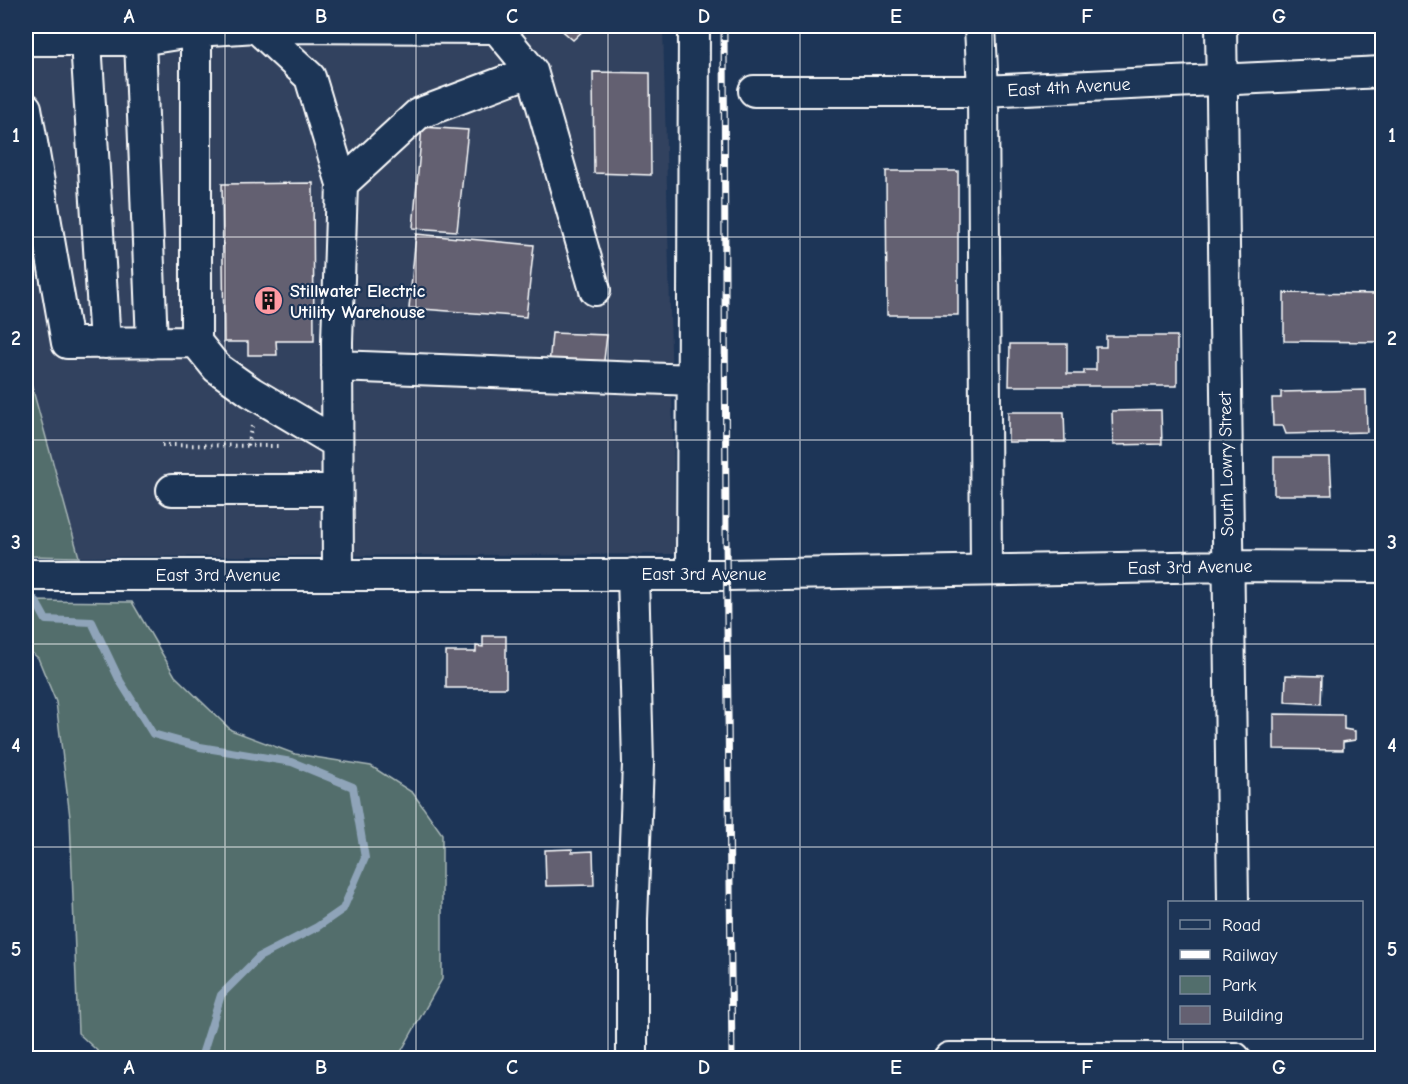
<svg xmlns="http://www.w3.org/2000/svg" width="1408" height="1084" font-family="'Comic Neue',sans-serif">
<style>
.built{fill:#32425f}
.green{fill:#526e6c;stroke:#a8b6b6;stroke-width:1.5}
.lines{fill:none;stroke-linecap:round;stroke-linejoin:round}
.stream{stroke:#8fa4b9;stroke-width:8}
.building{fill:#646071;stroke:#fff;stroke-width:1.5}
.minor-casing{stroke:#fff;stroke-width:34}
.path{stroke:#fff;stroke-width:4;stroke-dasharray:1.5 4.5;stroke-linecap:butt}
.minor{stroke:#1d3557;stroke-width:30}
.rail-casing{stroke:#fff;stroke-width:7}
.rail{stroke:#1d3557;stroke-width:4.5;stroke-dasharray:14;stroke-linecap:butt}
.grid{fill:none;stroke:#fff;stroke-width:1.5;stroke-opacity:0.55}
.labels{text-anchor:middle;stroke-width:4.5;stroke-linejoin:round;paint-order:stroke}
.street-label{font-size:18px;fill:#fff;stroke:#1d3557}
.poi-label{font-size:18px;font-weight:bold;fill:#fff;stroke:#1d3557;text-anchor:start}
.neatline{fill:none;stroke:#fff;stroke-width:2}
.grid-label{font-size:20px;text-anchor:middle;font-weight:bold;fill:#fff}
</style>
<rect width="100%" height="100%" fill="#1d3557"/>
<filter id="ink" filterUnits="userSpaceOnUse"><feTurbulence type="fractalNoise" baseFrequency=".0167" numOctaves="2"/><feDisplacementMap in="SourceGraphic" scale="12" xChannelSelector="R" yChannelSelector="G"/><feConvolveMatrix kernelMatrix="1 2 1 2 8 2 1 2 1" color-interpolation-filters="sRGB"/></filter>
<g filter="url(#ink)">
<!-- built -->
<path class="built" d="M26 26H663L676 554 79 557 26 364Z"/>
<!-- green -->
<path class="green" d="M26 365 79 557 26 556Z
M26 601 132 602 175 676 231 730 295 754 371 766 413 793 442 834V979L398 1057 105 1058 78 1033 70 817 56 702 38 658 26 648Z"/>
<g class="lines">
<!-- stream -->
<path class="stream" d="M35 600 46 620 92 622 120 681 153 734 200 747 292 762 353 787 365 858 343 909 317 927 259 957 221 995 201 1058"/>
</g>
<!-- building -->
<path class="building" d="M557 26H588L573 40Z
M593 72 650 73 651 175 594 173Z
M422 127 468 130 457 231 413 228Z
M886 171H958V315H887Z
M313 183 314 341H276L277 355H248V342H224L222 184Z
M416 234 534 245 526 317 409 308Z
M1284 293 1382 294V342L1284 341Z
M552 333 607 335 603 368 549 365Z
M1106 336H1177V386H1009L1010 344H1067V374H1084V370H1096V347H1106Z
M1366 390 1367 432 1286 434 1283 426H1273L1272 398H1281V392Z
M1161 410 1162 444 1113 445 1112 411Z
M1008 412H1064L1065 442H1008Z
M1274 457H1330L1332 495H1274Z
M483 636H506V688H446V652H476V646L483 647Z
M1286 675 1322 676 1321 704 1285 702Z
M1274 714 1344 715V729L1355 731V740L1343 742V750L1274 749Z
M572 849V852L593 851 594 885 546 886 545 850Z"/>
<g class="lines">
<defs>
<path id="minor" d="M85 26 105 343
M495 26 532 71 595 290
M980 26 983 91 986 569
M1221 26 1233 902
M256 27 498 28
M196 31V342L217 368 251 392 337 443
M26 40H140L196 31 256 27 310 77 342 184 337 342 338 575
M140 40 152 343
M754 91H983L1382 72
M26 108 67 343 196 342
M342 184 418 114 532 71
M337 366 693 380
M172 490H337
M692 573 694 26
M26 575H726L1228 566 1382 567
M632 1058V919L638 764 633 574
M949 1058H1235"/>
</defs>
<!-- minor casing -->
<use href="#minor" class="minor-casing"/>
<!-- path -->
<path class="path" d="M162 445 278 446
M247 445 252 426"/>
<!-- minor -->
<use href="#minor" class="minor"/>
<defs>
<path id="rail" d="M724 26 726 537 732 1058"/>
</defs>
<!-- rail casing -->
<use href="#rail" class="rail-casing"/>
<!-- rail -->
<use href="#rail" class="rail"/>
</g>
</g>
<!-- grid -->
<path class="grid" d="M225 26V1058M416 26V1058M608 26V1058M800 26V1058M992 26V1058M1183 26V902M26 237H1382M26 440H1382M26 644H1382M26 847H1382M1183 1038V1058"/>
<!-- icons -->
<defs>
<symbol id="building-disc" viewBox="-11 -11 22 22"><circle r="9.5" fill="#ff9aa2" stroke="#1d3557"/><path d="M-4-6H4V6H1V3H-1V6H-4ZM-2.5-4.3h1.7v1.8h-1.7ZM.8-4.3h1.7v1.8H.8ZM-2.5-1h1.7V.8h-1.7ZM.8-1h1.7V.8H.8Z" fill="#111"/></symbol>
</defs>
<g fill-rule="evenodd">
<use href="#building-disc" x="252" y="284" width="33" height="33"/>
</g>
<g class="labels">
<!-- street labels -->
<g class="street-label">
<text transform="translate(1069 87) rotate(-3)" y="6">East 4th Avenue</text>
<text transform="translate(1226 464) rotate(-91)" y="6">South Lowry Street</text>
<text transform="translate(1190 567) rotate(-1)" y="6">East 3rd Avenue</text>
<text x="704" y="580">East 3rd Avenue</text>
<text x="218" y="581">East 3rd Avenue</text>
</g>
<!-- poi labels -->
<g class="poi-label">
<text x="290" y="297">Stillwater Electric<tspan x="290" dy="21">Utility Warehouse</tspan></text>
</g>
</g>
<!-- margin -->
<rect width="1408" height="1084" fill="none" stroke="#1d3557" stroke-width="66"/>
<!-- legend -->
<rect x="1168" y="901" width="195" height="138" fill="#1d3557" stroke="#77869a" stroke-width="1.5"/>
<rect x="1180" y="920" width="30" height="9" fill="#1d3557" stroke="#77869a" stroke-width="1.5"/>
<text x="1222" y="931" font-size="18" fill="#ffffff">Road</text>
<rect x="1180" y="950" width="30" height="9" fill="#ffffff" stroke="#77869a" stroke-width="1.5"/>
<text x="1222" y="961" font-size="18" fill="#ffffff">Railway</text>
<rect x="1180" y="976" width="30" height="18" fill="#526e6c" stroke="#77869a" stroke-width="1.5"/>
<text x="1222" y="991" font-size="18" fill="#ffffff">Park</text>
<rect x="1180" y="1006" width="30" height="18" fill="#646071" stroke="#77869a" stroke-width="1.5"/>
<text x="1222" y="1021" font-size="18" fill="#ffffff">Building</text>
<rect x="33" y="33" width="1342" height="1018" class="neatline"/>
<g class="grid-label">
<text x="129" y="23">A</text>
<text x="321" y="23">B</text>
<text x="512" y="23">C</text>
<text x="704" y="23">D</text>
<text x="896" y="23">E</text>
<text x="1087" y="23">F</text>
<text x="1279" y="23">G</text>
<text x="16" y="142">1</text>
<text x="1392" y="142">1</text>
<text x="16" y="345">2</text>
<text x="1392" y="345">2</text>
<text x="16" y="549">3</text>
<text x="1392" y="549">3</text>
<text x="16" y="752">4</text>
<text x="1392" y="752">4</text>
<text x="16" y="956">5</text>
<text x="1392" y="956">5</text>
<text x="129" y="1074">A</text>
<text x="321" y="1074">B</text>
<text x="512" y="1074">C</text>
<text x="704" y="1074">D</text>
<text x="896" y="1074">E</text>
<text x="1087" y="1074">F</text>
<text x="1279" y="1074">G</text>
</g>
</svg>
